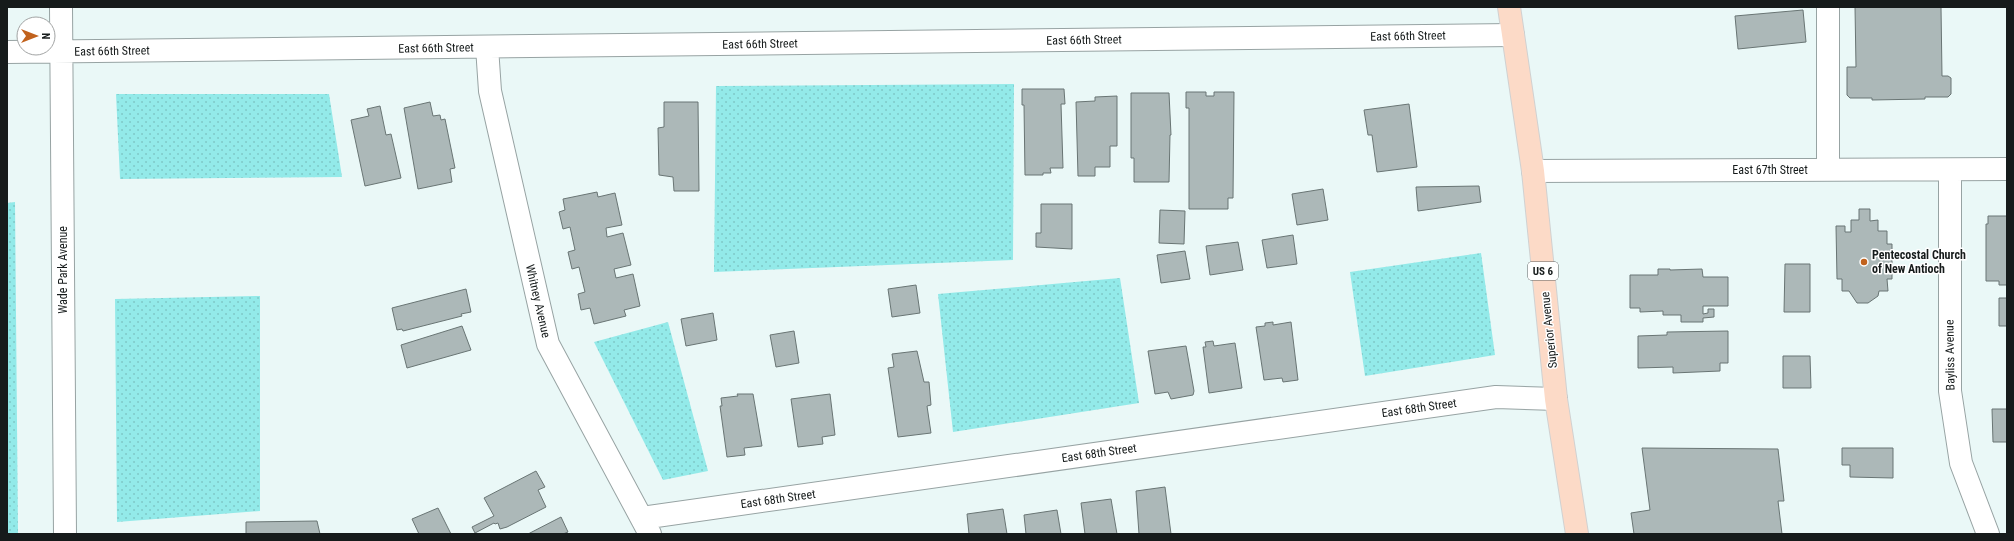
<svg xmlns="http://www.w3.org/2000/svg" width="2014" height="541" font-family="'Roboto Condensed',sans-serif">
<style>
.grass{fill:url(#grass-dots)}
.building{fill:#acb8b8;stroke:#697574}
.lines{fill:none;stroke-linecap:round;stroke-linejoin:round}
.minor-casing{stroke:#97a3a3;stroke-width:24}
.major-casing{stroke:#d0d1d1;stroke-width:24}
.minor{stroke:#fff;stroke-width:22}
.major{stroke:#fcdac7;stroke-width:22}
.poi-dot{fill:#c1621d;stroke:#fff;stroke-width:1.5}
.labels{text-anchor:middle;stroke-width:3;stroke-linejoin:round;paint-order:stroke}
.shield{fill:#fff;stroke:#5c5f5f;stroke-width:1}
.shield-label{font-size:11px;font-weight:bold;fill:#161b1b}
.street-label{font-size:12px;fill:#161b1b;stroke:#fff}
.poi-label{font-size:12px;font-weight:bold;fill:#161b1b;stroke:#fff;text-anchor:start}
</style>
<defs>
<pattern id="grass-dots" width="8" height="8" patternUnits="userSpaceOnUse"><rect width="8" height="8" fill="#93eae9"/><path d="M2 2h.1M6 6h.1" fill="none" stroke="#7ec8c7" stroke-width="1.8" stroke-linecap="round"/></pattern>
</defs>
<rect width="100%" height="100%" fill="#eaf8f7"/>
<!-- grass -->
<path class="grass" d="M1014 84 1013 260 714 272 716 86Z
M116 94H329L342 177 120 179Z
M15 202 18 534H7V203Z
M1481 253 1495 355 1365 376 1350 272Z
M1120 278 1139 403 953 432 938 294Z
M260 296V511L117 522 115 299Z
M668 322 708 471 663 480 594 342Z"/>
<!-- building -->
<path class="building" d="M1855 7H1941L1942 76H1948L1951 78V94L1948 97H1925V99L1872 100V98H1850L1847 95V67H1856Z
M1803 10 1806 42 1738 49 1735 16Z
M1022 89H1064L1065 104H1061L1063 168H1050L1051 173H1043V175H1025L1024 105H1022Z
M1186 92H1206V96H1214V92H1234L1233 198H1228V209H1189V108H1186Z
M1131 93H1169L1171 135H1170L1169 182H1134V158H1131Z
M1117 96V146H1110V167H1095V176H1078L1076 102 1095 101V97Z
M430 102 433 116 440 115 441 120 445 119 455 168 450 169 452 182 418 189 404 108Z
M664 102H698L699 191H674L673 177 659 175 658 128 664 127Z
M1409 104 1417 167 1377 172 1372 135H1368L1364 110Z
M380 106 386 135 391 134 401 178 365 186 351 120 369 116 367 109Z
M1479 186 1481 202 1418 211 1416 187Z
M1323 189 1328 220 1297 225 1292 194Z
M597 192 598 197 615 193 622 225 606 228 607 237 623 233 631 265 614 269 616 278 633 274 640 306 624 310 626 316 594 324 590 308 581 310 578 294 585 292 579 267 572 269 568 252 575 250 570 227 563 229 559 212 565 210 563 199Z
M1041 204H1072V249L1036 247V233H1041Z
M1859 209H1870V221L1878 220V231H1887V244H1892V279H1887L1888 291H1879L1878 296 1868 303H1857L1849 291H1842V279H1837L1836 226H1845V232H1851V220H1859Z
M1160 210 1185 211 1184 244 1159 243Z
M1988 216H2007V285H1999V281H1986V224H1988Z
M1293 235 1297 264 1267 268 1262 240Z
M1238 242 1243 270 1210 275 1206 246Z
M1185 251 1190 279 1161 283 1157 255Z
M1785 264H1810V312H1784Z
M1658 269H1670V270L1702 269 1703 277H1728V306H1703V314L1708 313V309H1714V317L1703 318V322H1681V315H1663V311L1640 312V308H1630V275H1658Z
M916 285 920 313 892 317 888 289Z
M466 289 471 312 461 314 462 316 403 331 402 329 397 330 392 308Z
M1999 298H2007V326H1999Z
M713 313 717 340 686 346 681 319Z
M1273 322V325L1291 322 1298 380 1283 382 1282 378 1264 380 1256 327 1265 326V323Z
M462 326 471 350 407 368 401 345Z
M794 331 799 363 776 367 770 335Z
M1728 331V363H1720V371L1673 373V367L1638 368V336L1667 335V332Z
M1213 341 1214 346 1235 343 1242 388 1209 393 1203 347H1206L1205 342Z
M1186 346 1194 391 1193 395 1171 399 1168 392 1155 394 1148 351Z
M917 351 924 382H929L931 405 927 406 931 433 898 437 888 368 894 367 892 354Z
M1783 356H1810L1811 388H1783Z
M737 394H753L762 446 744 448 745 455 727 457 720 406H722L721 398 738 396Z
M830 394 835 435 822 437 823 444 798 447 791 399Z
M1992 409H2007V442H1993Z
M1642 448 1778 449 1784 501H1778L1782 534H1634L1631 513 1650 510Z
M1842 448H1893V478L1850 477V465H1842Z
M536 471 545 487 538 490 546 507 507 527 500 529 498 523 495 524 494 523 475 533 472 527 494 516 484 498Z
M1165 487 1171 534H1139L1136 491Z
M1111 499 1117 534H1085L1081 503Z
M438 508 451 534H419L412 519Z
M1003 509 1007 534H969L967 514Z
M1057 510 1061 534H1026L1024 515Z
M561 517 568 532 563 534H528Z
M317 521 320 534H246V522Z"/>
<g class="lines">
<defs>
<path id="minor" d="M61 7 65 534
M1828 7V170
M487 47 490 91 548 344 650 534
M7 52 1513 35
M1950 170V391L1961 463 1988 534
M1533 171 2007 169
M642 518 1496 397 1556 399"/>
<path id="major" d="M1509 7 1533 171 1556 399 1577 534"/>
</defs>
<!-- minor casing -->
<use href="#minor" class="minor-casing"/>
<!-- major casing -->
<use href="#major" class="major-casing"/>
<!-- minor -->
<use href="#minor" class="minor"/>
<!-- major -->
<use href="#major" class="major"/>
</g>
<!-- markers -->
<circle class="poi-dot" cx="1864" cy="262" r="4"/>
<g class="labels">
<!-- shield labels -->
<rect class="shield" x="1528" y="262" width="30" height="18" rx="3"/>
<g class="shield-label">
<text x="1543" y="275">US 6</text>
</g>
<!-- street labels -->
<g class="street-label">
<text transform="translate(1408 36) rotate(-1)" y="4">East 66th Street</text>
<text transform="translate(1084 40) rotate(-1)" y="4">East 66th Street</text>
<text transform="translate(760 44) rotate(-1)" y="4">East 66th Street</text>
<text transform="translate(436 48) rotate(-1)" y="4">East 66th Street</text>
<text transform="translate(112 51) rotate(-1)" y="4">East 66th Street</text>
<text x="1770" y="174">East 67th Street</text>
<text transform="translate(63 270) rotate(-90)" y="4">Wade Park Avenue</text>
<text transform="translate(538 301) rotate(77)" y="4">Whitney Avenue</text>
<text transform="translate(1549 330) rotate(-96)" y="4">Superior Avenue</text>
<text transform="translate(1950 355) rotate(-91)" y="4">Bayliss Avenue</text>
<text transform="translate(1419 408) rotate(-8)" y="4">East 68th Street</text>
<text transform="translate(1099 453) rotate(-8)" y="4">East 68th Street</text>
<text transform="translate(778 499) rotate(-8)" y="4">East 68th Street</text>
</g>
<!-- poi labels -->
<g class="poi-label">
<text x="1872" y="259">Pentecostal Church<tspan x="1872" dy="14">of New Antioch</tspan></text>
</g>
</g>
<!-- border -->
<rect width="2014" height="541" fill="none" stroke="#161b1b" stroke-width="16"/>
<!-- north arrow -->
<g transform="translate(36 36) rotate(90)"><circle r="19" fill="#ffffff" stroke="#a2a4a4"/>
<path d="M0-3L7 15L0 10L-7 15Z" fill="#c1621d"/>
<text y="-6" font-size="11" font-weight="bold" text-anchor="middle" fill="#161b1b">N</text>
</g>
</svg>
